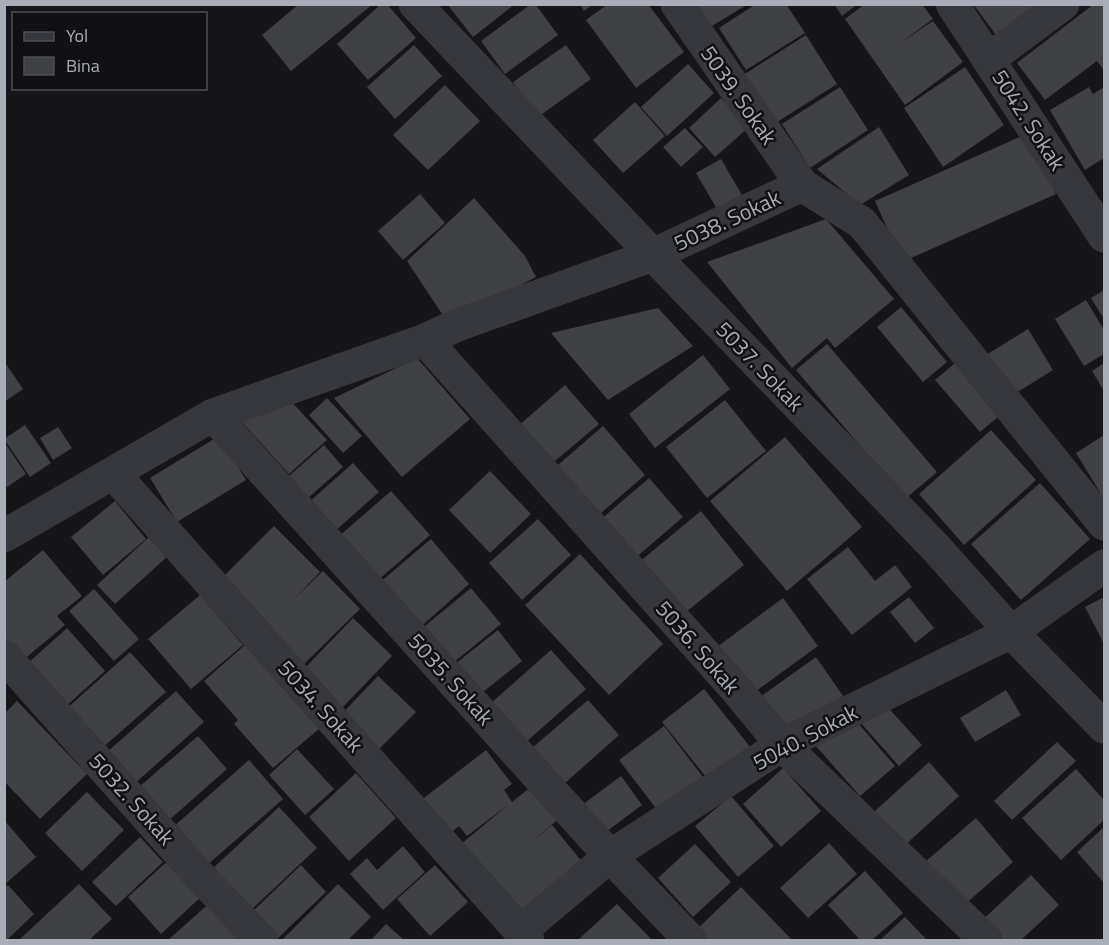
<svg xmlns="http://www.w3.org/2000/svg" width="1109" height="945" font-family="'Titillium Web',sans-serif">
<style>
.building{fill:#404145}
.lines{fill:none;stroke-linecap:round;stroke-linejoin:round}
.minor{stroke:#37383d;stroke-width:33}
.labels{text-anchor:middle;stroke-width:5;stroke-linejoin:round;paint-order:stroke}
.street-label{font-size:22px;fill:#a8adb8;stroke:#111113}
</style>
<rect width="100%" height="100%" fill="#161618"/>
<!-- building -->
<path class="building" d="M299 4H373L291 71 262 35Z
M381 4H387L416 38 368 80 337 44Z
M447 4H515L473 37Z
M531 4H535L558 35 505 74 481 41Z
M580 4H594L584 11Z
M608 4H648L684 52 636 88 586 20Z
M692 4H748L707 29Z
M756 4H786L805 33 746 70 719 28Z
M834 4H858L842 16Z
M865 4H922L933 19 900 43 933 21 963 62 905 105 845 19Z
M973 4H1037L996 35Z
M1094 4H1104V67L1103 69 1097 61 1045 100 1017 63Z
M806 35 837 84 774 124 743 75Z
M414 45 442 76 395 119 367 87Z
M566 45 591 79 538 117 513 82Z
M688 64 714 93 667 136 641 107Z
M965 67 1004 125 943 167 904 108Z
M445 85 480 121 428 170 393 135Z
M840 87 868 130 810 168 782 124Z
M1089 87 1093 94 1104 87V158L1085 170 1050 110Z
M721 98 748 128 715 157 689 128Z
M635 102 665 136 623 173 593 140Z
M879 127 909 175 860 205 817 169Z
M685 128 703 147 681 167 663 147Z
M1029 133 1056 194 902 262 875 201Z
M721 159 742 195 717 209 696 173Z
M420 194 445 223 403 260 378 231Z
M474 198 525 256 536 277 448 323 407 261Z
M826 219 894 299 835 348 827 338 792 368 707 262Z
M1104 290V319L1091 298Z
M1086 300 1104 330V354L1084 366 1055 319Z
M901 307 947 362 923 382 877 327Z
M658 308 693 346 608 400 551 333Z
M1028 329 1053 370 1011 396 986 355Z
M827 344 937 472 905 499 796 370Z
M703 355 730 389 655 448 629 414Z
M417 358 470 419 402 477 334 398Z
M4 361 23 389 4 402Z
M955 363 999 416 980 432 935 380Z
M1104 363V391L1092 371Z
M565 385 599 424 549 466 516 428Z
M287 397 327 440 289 474 242 422Z
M327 398 362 436 343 453 309 415Z
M725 400 766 451 707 498 666 447Z
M25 425 51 463 30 477 4 439Z
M603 426 645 475 594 519 551 471Z
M58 427 72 448 53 460 40 438Z
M991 430 1036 480 964 545 919 494Z
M1104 435V499L1076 453Z
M219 436 246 480 177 522 150 478Z
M785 437 862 527 787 591 710 501Z
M5 443 26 474 7 487 5 484Z
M324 445 343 467 308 498 289 476Z
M353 463 379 492 334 532 308 503Z
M490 471 531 514 490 553 449 510Z
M649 478 683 517 633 560 599 521Z
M1040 483 1090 539 1021 600 971 544Z
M391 491 430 535 377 581 338 537Z
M115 501 146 539 103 575 71 537Z
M701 511 744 565 681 616 638 563Z
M538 519 571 555 522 600 489 563Z
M274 526 320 572 294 599 323 571 360 609 302 666 218 582Z
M150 536 168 556 115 604 97 585Z
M431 539 469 584 417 630 378 584Z
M848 547 875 581 895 565 912 587 852 635 807 579Z
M43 550 82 596 57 616 65 625 22 661 4 640V582Z
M580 554 663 644 609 695 525 605Z
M471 588 501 624 448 667 420 630Z
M94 589 139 639 114 661 69 611Z
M200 595 243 645 191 689 148 639Z
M909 597 934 628 915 643 890 612Z
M1104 597V644L1085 607Z
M783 598 818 646 752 694 717 647Z
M353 618 392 656 341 709 302 671Z
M67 628 105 671 65 707 27 664Z
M498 630 522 661 479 695 455 664Z
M246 644 320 728 273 768 234 724 238 720 204 681Z
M551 650 586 689 526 742 491 703Z
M130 652 166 692 101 749 66 709Z
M816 657 843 696 787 735 760 697Z
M378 676 416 712 376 752 339 717Z
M704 689 751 748 710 782 662 722Z
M1006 690 1021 715 975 742 960 718Z
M176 691 204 722 134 784 106 753Z
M588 700 619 735 564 784 532 748Z
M17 701 87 774 40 819 4 781V714Z
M883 702 922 745 899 766 860 722Z
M850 714 895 766 860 796 815 745Z
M664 726 706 781 661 815 619 760Z
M198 736 227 769 168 821 139 787Z
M1057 742 1076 761 1012 820 994 801Z
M297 749 334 789 305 815 269 775Z
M486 750 512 784 504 790 512 802 531 787 557 820 526 847 552 825 584 864 519 916 460 845 509 804 467 836 459 826 447 836 420 801Z
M249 760 283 799 206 866 172 828Z
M929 762 959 796 905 845 875 811Z
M783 768 821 811 781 847 743 804Z
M1076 769 1104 800V820L1061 860 1022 818Z
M356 773 396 818 349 861 309 817Z
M621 776 642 805 603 834 582 805Z
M87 792 124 830 82 871 45 833Z
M731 796 774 846 738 877 695 826Z
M279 807 317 848 249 912 210 871Z
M976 818 1013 862 963 906 925 862Z
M4 820 36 857 4 885Z
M1104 827V883L1077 852Z
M140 837 163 862 116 906 92 882Z
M829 843 857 874 808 918 780 888Z
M695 844 731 882 693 917 658 878Z
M403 846 425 872 383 910 350 874 367 858 377 870Z
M171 858 204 894 161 934 128 897Z
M301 865 326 892 276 940 251 913Z
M435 865 468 902 430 936 397 899Z
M865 871 903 913 872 940H860L828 905Z
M1031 875 1059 905 1021 940H996L979 923Z
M79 884 112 919 89 940H19Z
M338 884 371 917 348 940H282Z
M8 885 34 914 7 940 4 937V888Z
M741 887 792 940H702L694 932Z
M213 900 243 933 235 940H168Z
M617 904 652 940H578Z
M905 917 927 940H880Z
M386 924 404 940H371Z"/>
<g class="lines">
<!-- minor -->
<path class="minor" d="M415 4 653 255 935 547 1011 632 1104 727
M677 4 802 185 862 223 1104 524
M952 4 1104 236
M989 59 1063 4
M425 340 735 688 782 745 986 940
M213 415 610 856 690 940
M113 473 528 940
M4 536 213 415 425 340 455 326 653 255 802 185
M4 656 198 874 261 940
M521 931 610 856 782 745 1011 632 1104 566"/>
</g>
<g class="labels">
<!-- street labels -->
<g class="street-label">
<text transform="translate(739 95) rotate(55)" y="8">5039. Sokak</text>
<text transform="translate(1029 120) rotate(57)" y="8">5042. Sokak</text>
<text transform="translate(727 220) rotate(-25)" y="8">5038. Sokak</text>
<text transform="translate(760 366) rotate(46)" y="8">5037. Sokak</text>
<text transform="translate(698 647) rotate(49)" y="8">5036. Sokak</text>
<text transform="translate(451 679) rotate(48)" y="8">5035. Sokak</text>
<text transform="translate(321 706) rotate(48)" y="8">5034. Sokak</text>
<text transform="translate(805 737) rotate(-28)" y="8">5040. Sokak</text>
<text transform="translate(132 799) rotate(48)" y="8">5032. Sokak</text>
</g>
</g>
<!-- border -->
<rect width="1109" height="945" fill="none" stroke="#a8adb8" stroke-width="12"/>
<!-- legend -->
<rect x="12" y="12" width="195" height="78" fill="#111113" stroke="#4d4f55" stroke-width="1.5"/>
<rect x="24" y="32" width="30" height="9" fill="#37383d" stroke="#4d4f55" stroke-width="1.5"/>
<text x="66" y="42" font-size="18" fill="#a8adb8">Yol</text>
<rect x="24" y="57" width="30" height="18" fill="#404145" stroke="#4d4f55" stroke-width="1.5"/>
<text x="66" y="72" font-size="18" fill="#a8adb8">Bina</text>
</svg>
